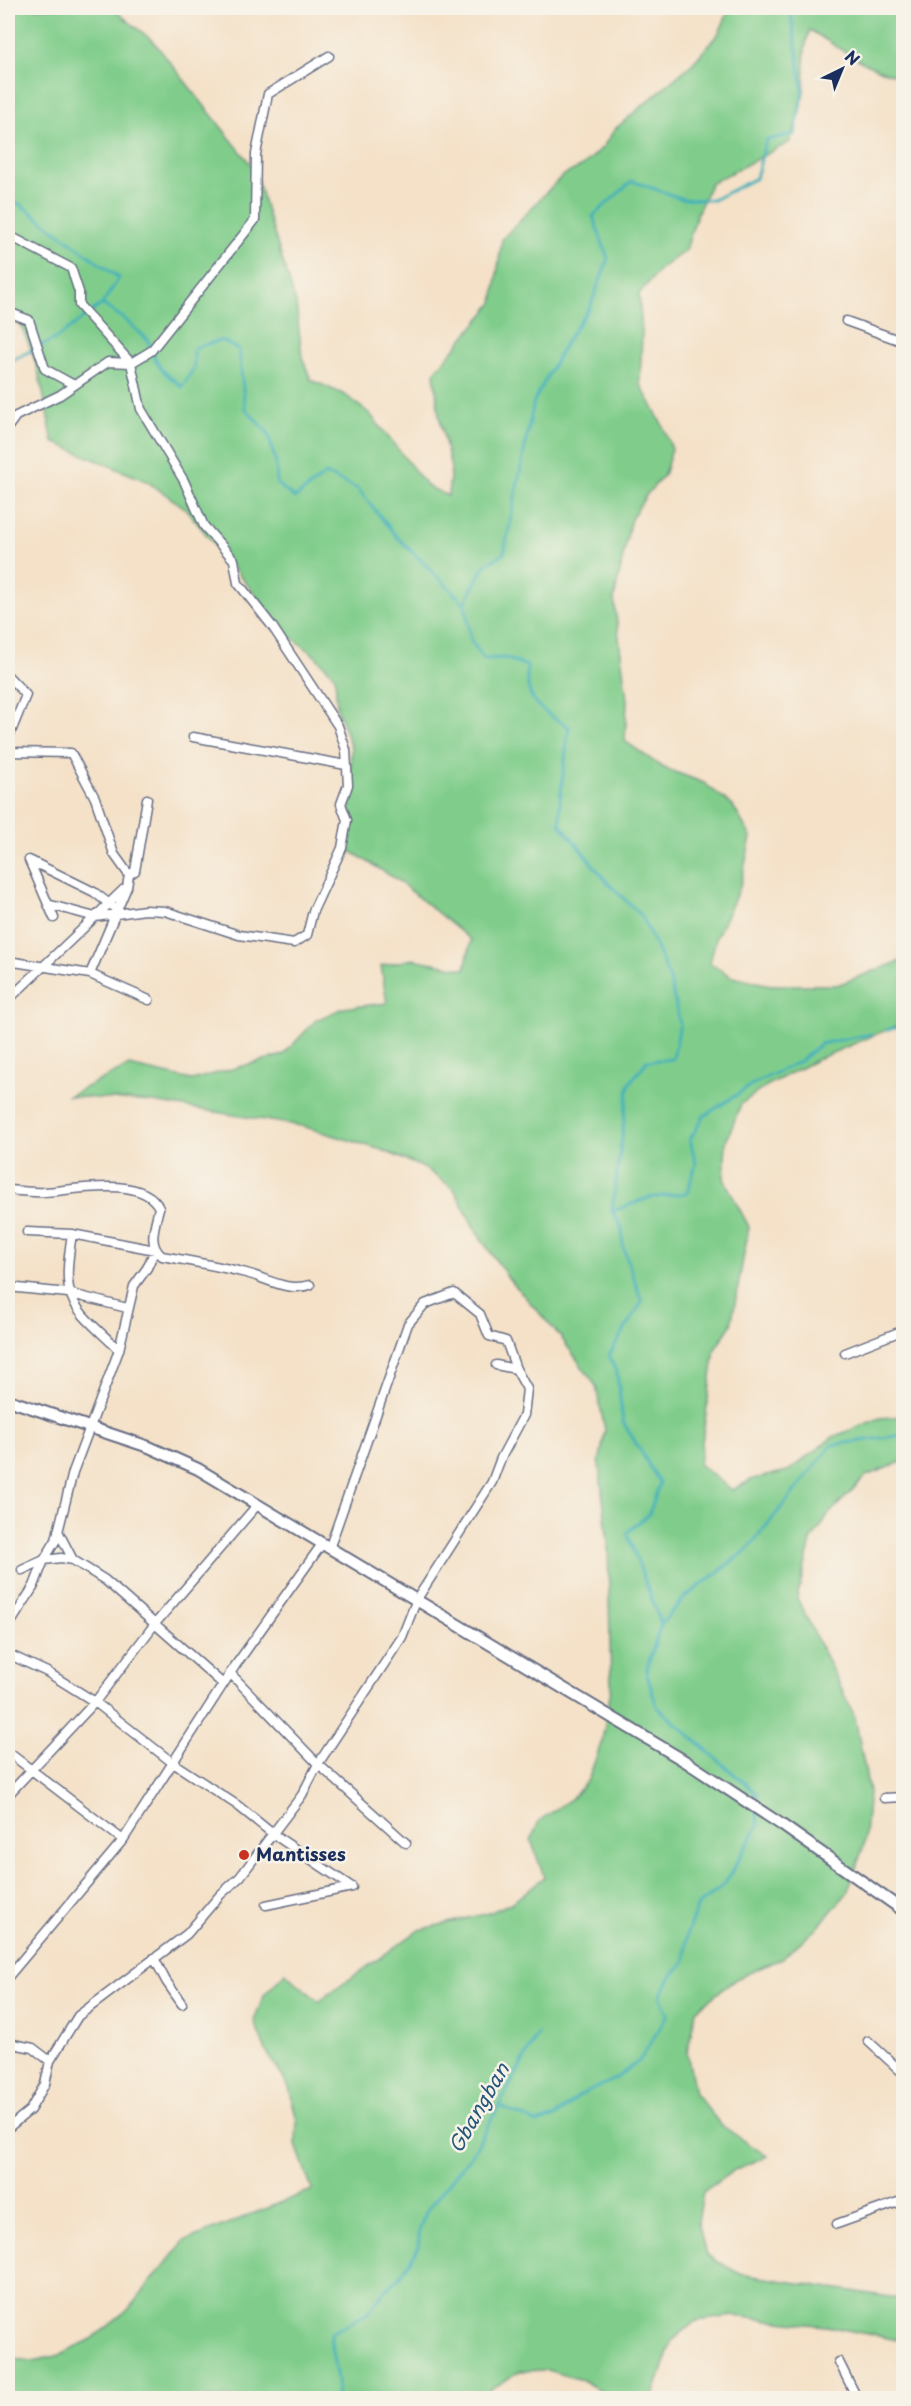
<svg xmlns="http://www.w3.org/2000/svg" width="911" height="2406" font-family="'Playpen Sans',sans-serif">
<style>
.green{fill:#80cd8b;stroke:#4e7e74;stroke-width:1.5}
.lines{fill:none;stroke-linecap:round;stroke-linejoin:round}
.stream{stroke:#40b0bb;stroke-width:3}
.minor-casing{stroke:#676d83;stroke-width:11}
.tertiary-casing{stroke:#676d83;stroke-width:14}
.minor{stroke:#fff;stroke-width:8}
.tertiary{stroke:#fff;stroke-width:10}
.poi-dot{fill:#c8321e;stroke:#f7f3e8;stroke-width:2}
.labels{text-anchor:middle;stroke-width:5;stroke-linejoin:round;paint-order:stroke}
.poi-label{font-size:18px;font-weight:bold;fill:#1b2f5e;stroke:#f7f3e8;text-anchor:start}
.water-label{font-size:20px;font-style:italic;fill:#26567a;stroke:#f7f3e8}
</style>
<rect width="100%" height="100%" fill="#f7f3e8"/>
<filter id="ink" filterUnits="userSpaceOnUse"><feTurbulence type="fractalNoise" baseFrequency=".0167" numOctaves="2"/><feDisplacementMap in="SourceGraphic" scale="12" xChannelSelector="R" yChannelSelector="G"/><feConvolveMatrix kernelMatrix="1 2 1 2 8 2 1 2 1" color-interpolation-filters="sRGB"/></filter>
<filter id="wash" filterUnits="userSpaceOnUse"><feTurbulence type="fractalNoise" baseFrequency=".008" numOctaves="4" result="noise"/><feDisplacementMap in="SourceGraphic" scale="24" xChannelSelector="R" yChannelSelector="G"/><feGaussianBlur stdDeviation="1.35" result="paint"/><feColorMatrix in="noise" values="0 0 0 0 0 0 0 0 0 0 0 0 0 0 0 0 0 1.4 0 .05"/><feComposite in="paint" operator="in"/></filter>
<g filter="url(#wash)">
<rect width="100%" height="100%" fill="#f4e1c8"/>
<!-- green -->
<path class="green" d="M8 8H112L153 41 253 167 296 303 302 357 311 380 345 395 370 414 427 486 448 496 451 468 439 415 434 373 493 303 502 239 562 176 584 165 603 147 615 129 693 63 719 33 730 8H900L903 11V77C867 70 840 48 810 30 801 52 806 68 804 91 802 109 795 125 790 142L711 183 697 214 686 250 660 269 639 294 642 332 640 384 662 424 672 449 664 475 647 494 631 519 614 599 627 700 625 741 662 767 704 783 733 806 751 837 740 887 716 938 710 963 732 977 771 985H837L903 960V1023L818 1059 768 1085 741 1104 726 1142 724 1179 749 1227 731 1325 715 1349 699 1464 732 1490 753 1479 788 1471 833 1437 880 1418 903 1416 904 1461 866 1476 828 1515 811 1541 797 1598 855 1717 869 1791 864 1845 847 1893 817 1928 782 1958 736 1979 696 2010 687 2053 695 2093 721 2125 767 2156 736 2169 703 2192 698 2223 706 2255 740 2274 903 2299V2341L826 2326 733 2316 696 2321 672 2341 654 2393V2398H613L582 2380 547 2370 520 2371 477 2398H8V2358L32 2361 57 2356 92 2339 127 2311 184 2241 312 2190 296 2145 297 2121 289 2087 265 2049 254 2021 264 1995 285 1973 319 2001 419 1930 489 1913 513 1902 544 1877 531 1840 539 1821 572 1798 588 1780 602 1741 611 1689 608 1543 599 1464 605 1430 596 1386 560 1336 509 1279 477 1233 454 1189 424 1168 382 1150 302 1126 153 1102 68 1096 129 1066 192 1080 283 1055 316 1020 343 1008 387 1003 381 966 413 959 465 969 471 940 396 879 345 848 350 820 351 747 337 709 335 676 311 652 287 634 185 508 146 481 53 442C42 390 39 350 8 305Z"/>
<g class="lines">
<!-- stream -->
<path class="stream" d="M8 199 21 205 119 278 102 304 123 318 148 340 151 351 161 369 182 387 194 368V348L222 340 239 350 245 408 268 433 276 463 277 484 295 498 326 474 358 489 397 537 465 604 471 641 484 659 505 658 527 666C525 704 540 709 569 727L560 799V824L607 882 642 916 669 977 680 1024 673 1059 647 1061 629 1084 612 1211 622 1228 623 1247 642 1302 609 1355 617 1374 623 1422 660 1483 649 1514 627 1533 661 1624 646 1671 657 1707 757 1794V1805
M8 362 57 338 102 304
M465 603 484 566 504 553 534 401 566 342 590 307 608 259 593 216 632 181 683 199 713 200 756 178 766 140 795 134 803 90 791 14 792 8
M887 1030 904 1025
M613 1211 648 1198 687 1193 696 1164 690 1139 704 1116 753 1084 800 1061 820 1044 871 1034
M661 1624 685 1597 747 1550 832 1445 904 1435
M499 2106 537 2123 555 2117 579 2096 615 2079 640 2060 668 2014 660 1996 671 1976 685 1961 687 1933 698 1905 724 1885 758 1826 757 1812
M336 2398C341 2376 329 2356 331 2333L368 2313 385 2291 400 2277 418 2248 420 2228 427 2210 473 2153 538 2034"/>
</g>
</g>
<g filter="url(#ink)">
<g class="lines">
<defs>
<path id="minor" d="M8 235 71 268 79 292V305L131 363 141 409 184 481 204 526 234 560 238 583 272 626 338 726 346 750 348 785 341 804 347 820 342 848 313 911 307 935 294 943 239 935 165 911 145 910 95 917 8 1000
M8 312 29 320 45 369 74 385
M846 321 904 342
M8 427 16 416 60 395 108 362 131 363 151 351 255 220 256 154 268 94 329 56
M8 676 26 695 8 739
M193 737 346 765
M8 752 71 753 95 798 114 854 129 875 127 887 90 974 8 961
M129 875 135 871 147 799
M51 905 95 917 124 889
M54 918 29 860 94 892 117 910
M90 974 149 1000
M8 1190C20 1191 33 1193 45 1192 74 1190 144 1175 159 1208 155 1226 147 1244 162 1256 190 1261 218 1266 246 1273 269 1279 286 1292 310 1285
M72 1234C61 1303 70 1303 119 1350
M8 1287 68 1293 127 1308
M845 1353 904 1330
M58 1531 73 1560
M329 1549 408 1324 425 1304 454 1293 480 1314 489 1336 506 1341 516 1369
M22 1570 44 1560 61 1558 73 1560 105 1580 223 1684
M8 1627 34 1586 44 1560 56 1540 73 1472 119 1350 134 1286 147 1268 155 1250 72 1234 27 1232
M8 1654 47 1672 95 1702 173 1763 237 1805 273 1834 352 1887
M230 1673 318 1764 406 1843
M8 1752 123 1840
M8 1795 95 1702 154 1625 258 1504
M884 1798 904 1797
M266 1905 352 1887
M154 1958 166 1981 182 2004
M8 1977 123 1840 235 1666 322 1544
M868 2041 904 2074
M8 2043 33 2048 50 2061 78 2016 187 1934 220 1895 240 1877 302 1795 318 1764 402 1637 417 1599 492 1482 501 1458 524 1415 527 1389 516 1369 496 1365
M8 2128 30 2110 45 2084 50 2061
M837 2224 904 2200
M839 2362 857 2398"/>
<path id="tertiary" d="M8 1400 149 1447 198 1469 688 1763 782 1825 904 1911"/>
</defs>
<!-- minor casing -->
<use href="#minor" class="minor-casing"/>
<!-- tertiary casing -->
<use href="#tertiary" class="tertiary-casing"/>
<!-- minor -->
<use href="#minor" class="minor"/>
<!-- tertiary -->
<use href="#tertiary" class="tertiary"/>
</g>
</g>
<!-- markers -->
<circle class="poi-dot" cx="244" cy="1855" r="6"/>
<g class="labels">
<!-- poi labels -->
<g class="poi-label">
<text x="256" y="1861">Mantisses</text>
</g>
<!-- water labels -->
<g class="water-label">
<text transform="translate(479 2108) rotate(-60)" y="7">Gbangban</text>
</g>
</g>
<!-- margin -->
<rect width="911" height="2406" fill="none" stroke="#f7f3e8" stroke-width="30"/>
<!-- north arrow -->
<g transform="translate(842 69) rotate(43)" stroke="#f7f3e8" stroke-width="4.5" paint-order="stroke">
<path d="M0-4.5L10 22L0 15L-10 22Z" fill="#1b2f5e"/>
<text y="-9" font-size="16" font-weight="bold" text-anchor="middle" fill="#1b2f5e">N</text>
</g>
</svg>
